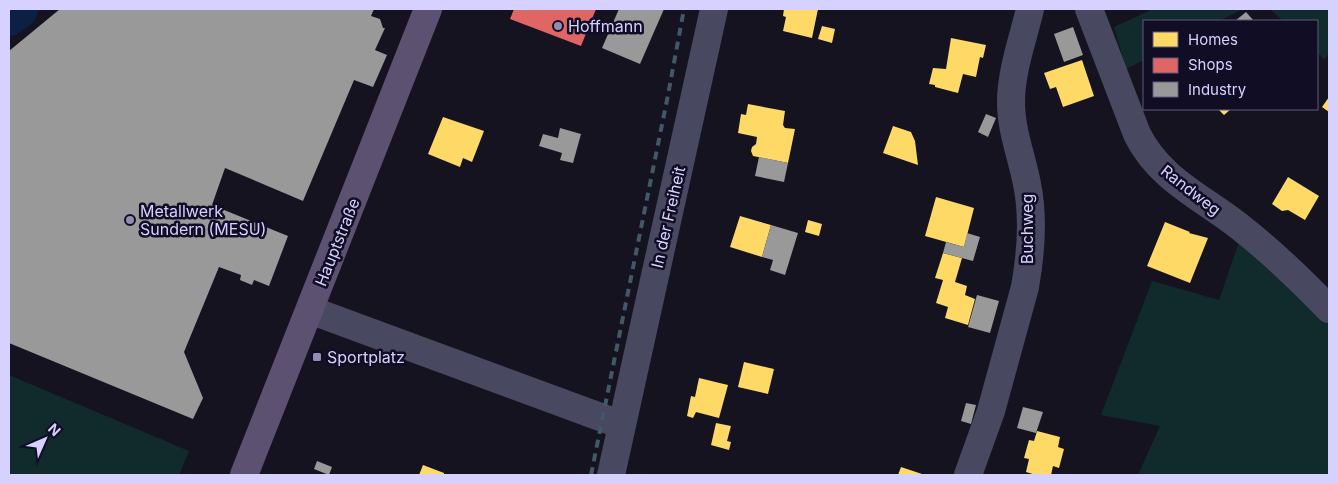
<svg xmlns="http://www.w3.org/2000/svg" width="1338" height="484" font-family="Inter,sans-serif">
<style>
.green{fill:#112b2c}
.homes{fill:#ffd966}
.shops{fill:#e06666}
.industry{fill:#999}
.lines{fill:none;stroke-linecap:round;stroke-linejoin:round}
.river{stroke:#0b2044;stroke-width:40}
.minor{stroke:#484860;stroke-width:28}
.major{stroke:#5c5171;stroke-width:28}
.rail{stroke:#415869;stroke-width:4;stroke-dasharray:8 6;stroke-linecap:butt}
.poi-dot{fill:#928eb1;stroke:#110d25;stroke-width:2}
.labels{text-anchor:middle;stroke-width:5;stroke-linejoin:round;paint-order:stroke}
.poi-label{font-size:16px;fill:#d6d1ff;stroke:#110d25;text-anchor:start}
.street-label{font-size:16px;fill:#d6d1ff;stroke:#110d25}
</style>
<rect width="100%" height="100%" fill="#14131f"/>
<!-- green -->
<path class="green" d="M1153 9H1243L1219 21H1144V60L1126 69 1114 27Z
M1270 9H1329V53L1324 60 1317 52V21H1283Z
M1241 236 1329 325V475H1138L1160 426 1101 415 1152 281 1219 300Z
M9 375 189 451 179 475H9Z"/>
<!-- homes -->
<path class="homes" d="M784 9H818L812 38 783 31 786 17 783 16Z
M822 26 835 29 832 43 818 39Z
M951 38 986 45 983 58 980 57 976 77 963 74 958 93 935 87V85L929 84 933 68 946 69Z
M1082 60 1094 96 1063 107 1056 87 1050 89 1044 73Z
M1329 97V112L1322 107Z
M748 104 785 111 783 125 785 128 795 129 788 163 753 156 751 151 752 147 756 144 757 137 738 133 741 114 746 115Z
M1218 109H1231L1224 115Z
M443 117 484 131 472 162 463 158 460 167 428 154Z
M893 126 911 132 915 141 918 165 883 153Z
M1288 177 1319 196 1305 220 1288 210 1282 211 1272 204Z
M936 197 974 208 964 247 925 236Z
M740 216 771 225 762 257 730 247Z
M808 220 822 224 819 236 805 232Z
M1165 222 1190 232 1189 233 1208 238 1190 283 1147 266Z
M943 253 962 258 955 282 967 286 965 295 975 299 968 325 945 318 948 307 936 303 943 280 935 278Z
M744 362 774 369 768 394 738 387Z
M699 378 728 385 719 418 696 412 693 418 687 416 691 396 695 397Z
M716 423 731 426 727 441 731 442 729 450 711 445Z
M1037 431 1060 437 1058 447 1064 449 1059 468 1053 466 1051 475H1036L1026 472 1029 459 1024 458 1029 440 1034 441Z
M423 465 444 473V475H419Z
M901 467 925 475H898Z"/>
<!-- shops -->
<path class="shops" d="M514 9H596L581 46 510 19Z"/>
<!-- industry -->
<path class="industry" d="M60 9H374L371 16 380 19 383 28H385L375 50 387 55 373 87 354 80 303 201 225 168 212 205 288 236 269 286 254 280 252 285 240 280 241 275 219 267 184 352 203 398 193 419 9 343V51Z
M619 9H664L640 64 602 48Z
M1246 12 1254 21H1235Z
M1073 27 1083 55 1064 62 1054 34Z
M986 114 996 118 988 137 978 132Z
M560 128 581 134 573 163 560 160 562 153 539 146 543 134 558 138Z
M759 157 788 163 784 182 755 176Z
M771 225 798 233 785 275 770 270 773 260 762 257Z
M967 233 980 237 973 261 943 253 946 242 964 247Z
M977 295 999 301 990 333 968 327Z
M966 403 976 405 971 424 961 421Z
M1023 407 1043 412 1036 433 1017 428Z
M317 461 332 467 329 475 314 469Z"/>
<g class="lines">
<!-- river -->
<path class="river" d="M9 16 18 9"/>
<!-- minor -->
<path class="minor" d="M1089 9 1137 134C1159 179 1202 197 1240 227 1272 252 1301 280 1329 309
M310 310 622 425
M611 475 714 9
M968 475 991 411 1025 287C1031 253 1034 218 1027 184 1022 157 1011 131 1011 102 1011 71 1023 39 1030 9"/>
<!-- major -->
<path class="major" d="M244 475 428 9"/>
<!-- rail -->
<path class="rail" d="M591 475 668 95 684 9"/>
</g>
<!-- markers -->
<g class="poi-dot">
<circle cx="558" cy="26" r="5"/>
<circle cx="130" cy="220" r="5"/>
<rect x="312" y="352" width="10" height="10" rx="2.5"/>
</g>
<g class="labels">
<!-- poi labels -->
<g class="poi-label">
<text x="568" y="32">Hoffmann</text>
<text x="140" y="217">Metallwerk<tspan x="140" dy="18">Sundern (MESU)</tspan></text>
<text x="327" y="363">Sportplatz</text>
</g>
<!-- street labels -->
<g class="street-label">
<text transform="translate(1191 190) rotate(38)" y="6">Randweg</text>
<text transform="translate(668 217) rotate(-77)" y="6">In der Freiheit</text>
<text transform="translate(1027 229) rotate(-90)" y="6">Buchweg</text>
<text transform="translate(337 242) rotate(-68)" y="6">Hauptstraße</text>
</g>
</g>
<!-- border -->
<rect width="1338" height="484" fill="none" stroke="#d6d1ff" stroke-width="20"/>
<!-- legend -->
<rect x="1143" y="20" width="175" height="90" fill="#110d25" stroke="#605b7c"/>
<rect x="1153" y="32" width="25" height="15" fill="#ffd966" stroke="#605b7c"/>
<text x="1188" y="45" font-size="15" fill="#d6d1ff">Homes</text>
<rect x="1153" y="58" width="25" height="15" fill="#e06666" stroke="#605b7c"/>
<text x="1188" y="70" font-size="15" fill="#d6d1ff">Shops</text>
<rect x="1153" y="82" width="25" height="15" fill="#999999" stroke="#605b7c"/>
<text x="1188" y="95" font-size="15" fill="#d6d1ff">Industry</text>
<!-- north arrow -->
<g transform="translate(45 439) rotate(45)" stroke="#110d25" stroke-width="4" paint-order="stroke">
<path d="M0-4L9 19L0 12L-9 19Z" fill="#d6d1ff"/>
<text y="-8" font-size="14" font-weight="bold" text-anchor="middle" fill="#d6d1ff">N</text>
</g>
</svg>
